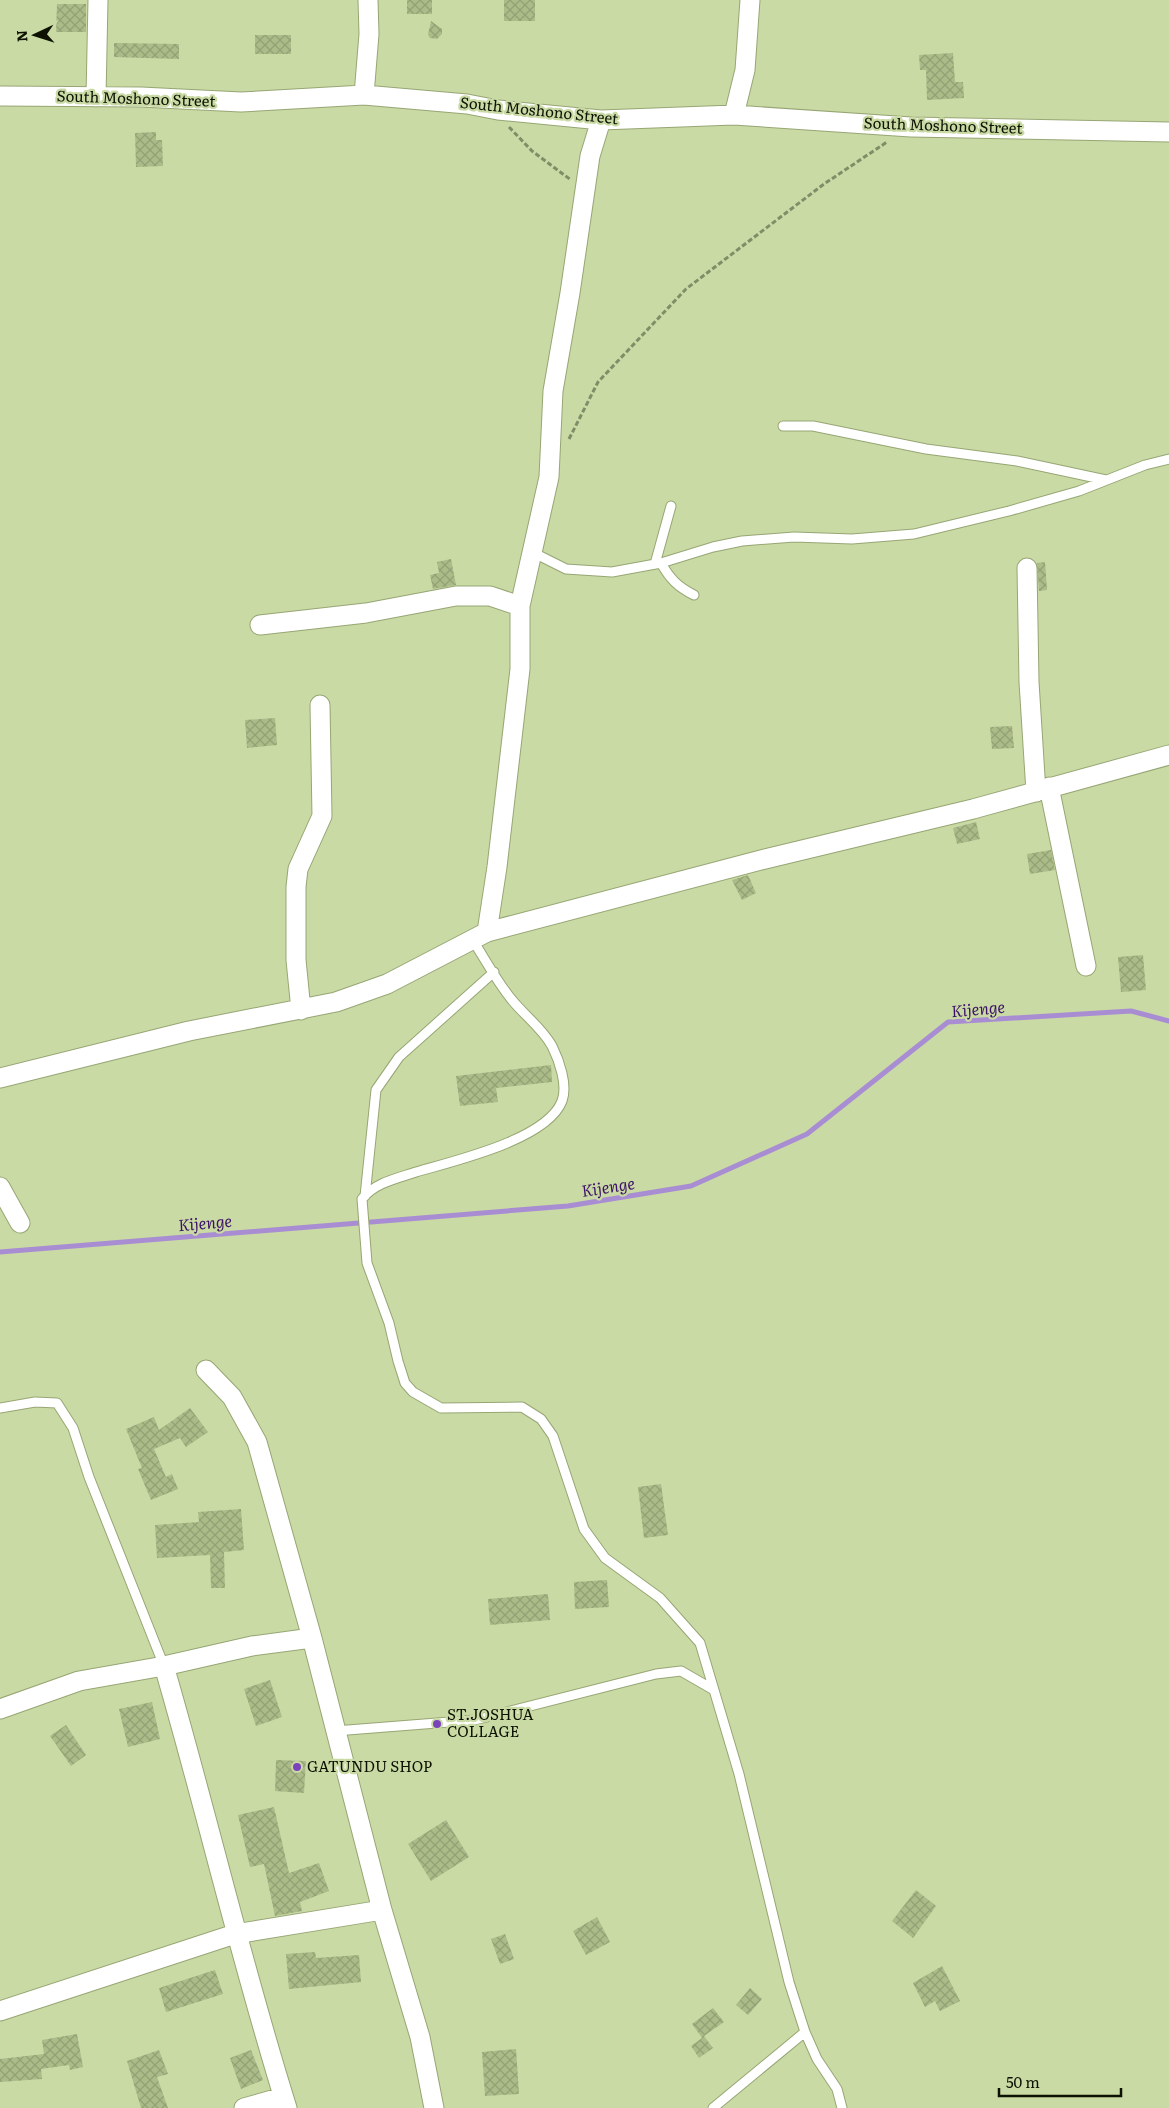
<svg xmlns="http://www.w3.org/2000/svg" width="1169" height="2108" font-family="Literata,serif">
<style>
.lines{fill:none;stroke-linecap:round;stroke-linejoin:round}
.stream{stroke:#a98dd3;stroke-width:5}
.building{fill:url(#building-cross-hatch)}
.lane-casing{stroke:#97a674;stroke-width:11}
.street-casing{stroke:#97a674;stroke-width:21}
.path{stroke:#818d66;stroke-width:3;stroke-dasharray:5 2.5;stroke-linecap:butt}
.lane{stroke:#fff;stroke-width:9}
.street{stroke:#fff;stroke-width:19}
.poi-dot{fill:#7b43ba;stroke:#c9daa5;stroke-width:2}
.labels{text-anchor:middle;stroke-width:4.5;stroke-linejoin:round;paint-order:stroke}
.street-label{font-size:15px;fill:#0c1101;stroke:#c9daa5}
.poi-label{font-size:15px;fill:#0c1101;stroke:#c9daa5;text-anchor:start}
.water-label{font-size:16px;font-style:italic;fill:#3d1266;stroke:#c9daa5}
</style>
<defs>
<pattern id="building-cross-hatch" width="8" height="8" patternUnits="userSpaceOnUse" patternTransform="scale(1.25)"><rect width="8" height="8" fill="#acbc89"/><path d="M0 0l8 8M0 8l8-8" fill="none" stroke="#93a174"/></pattern>
</defs>
<rect width="100%" height="100%" fill="#c9daa5"/>
<g class="lines">
<!-- stream -->
<path class="stream" d="M0 1252 568 1206 691 1186 807 1134 948 1022 1131 1011 1169 1021"/>
</g>
<!-- building -->
<path class="building" d="M407 0H432V14H407Z
M504 0H535V21H504Z
M57 4H86V32H56Z
M431 21 442 29V34L437 39 430 38 428 35Z
M255 35H291V54H255Z
M114 43 179 44V59L114 57Z
M953 53 955 82H963L964 98 927 100 926 70H920L919 55Z
M156 132V140H162L163 166 136 167 135 133Z
M451 559 456 585 433 589 430 575 439 573 437 562Z
M1045 562 1047 590 1039 591 1037 563Z
M275 718 277 745 247 748 245 720Z
M1012 726 1014 748 992 749 990 727Z
M976 822 980 839 957 844 953 828Z
M1051 850 1055 870 1030 874 1027 854Z
M748 875 756 893 742 900 732 880Z
M1143 955 1146 990 1121 992 1118 957Z
M551 1065 552 1082 496 1088 498 1102 460 1106 456 1076Z
M190 1408 208 1432 186 1447 180 1438 154 1449 166 1477 172 1474 178 1489 151 1500 138 1469 142 1468 126 1429 154 1417 159 1430Z
M661 1484 668 1535 644 1538 638 1487Z
M241 1509 244 1550 224 1552 225 1588H211L210 1555 157 1558 155 1525 199 1522 198 1512Z
M607 1580 609 1607 575 1609 574 1582Z
M548 1594 550 1620 490 1625 488 1599Z
M270 1680 282 1717 256 1726 244 1689Z
M152 1702 160 1739 128 1747 119 1709Z
M66 1725 86 1755 71 1766 50 1736Z
M276 1760 306 1761 304 1793 275 1791Z
M274 1807 289 1873 319 1863 329 1891 300 1902 302 1911 275 1916 264 1864 250 1867 238 1815Z
M446 1820 469 1857 431 1881 408 1844Z
M916 1890 936 1906 913 1938 892 1921Z
M597 1917 610 1942 586 1955 573 1931Z
M505 1934 514 1959 500 1964 491 1939Z
M315 1952 316 1958 359 1955 361 1982 289 1989 286 1954Z
M942 1966 960 2001 940 2011 935 2001 925 2007 913 1983Z
M215 1970 223 1994 166 2012 159 1988Z
M750 1988 762 1999 748 2015 736 2005Z
M713 2008 724 2022 704 2036 713 2048 699 2058 691 2046 702 2038 692 2024Z
M77 2034 83 2067 70 2070 69 2065 41 2069 42 2079 0 2082V2059L44 2054 42 2040Z
M516 2049 519 2094 485 2096 482 2052Z
M159 2050 168 2074 157 2077 168 2108H141L127 2061Z
M251 2050 263 2080 241 2089 230 2058Z"/>
<g class="lines">
<defs>
<path id="lane" d="M783 426H813L926 449 1017 461 1106 480
M532 552 566 569 612 572 661 563 713 547 742 541 794 537 852 539 914 534 1009 511 1079 491 1145 465 1169 459
M661 563C670 579 678 587 694 595
M655 564 671 506
M472 939C485 959 497 982 512 1000 525 1016 542 1028 552 1046 559 1060 568 1085 562 1101 547 1140 453 1161 416 1172 398 1178 374 1183 362 1199L367 1263 389 1323 398 1361 405 1383 413 1392 441 1408 522 1407 541 1419 553 1436 584 1529 605 1558 660 1598 700 1643 714 1690
M365 1196 376 1090 399 1057 494 972
M0 1408 35 1402 57 1403 73 1428 89 1477 164 1666
M335 1731 475 1720 656 1674 681 1671 714 1690 739 1774 789 1982 805 2032 817 2059 837 2089 842 2108
M713 2108 805 2032"/>
<path id="street" d="M364 95 369 34 368 0
M0 96 141 97 241 102 364 95 467 104 498 110 601 120 734 115 911 127 1169 132
M96 97 98 0
M734 115 745 70 750 0
M1027 568 1029 682 1036 792
M260 625 366 613 456 596H490L520 606
M1049 787 1086 966
M487 932 765 859 973 809 1169 755
M301 1010 296 960V887L298 869 322 816 320 705
M0 1078 189 1031 336 1002 387 984 487 932 497 867 520 669V606L549 477 553 391 570 293 590 156 601 120
M0 1187 20 1223
M206 1370 232 1397 257 1442 312 1638 382 1910 420 2037 434 2108
M164 1666C207 1813 241 1962 287 2108
M0 1709 79 1681 164 1666 252 1646 312 1638
M0 2011 235 1934 382 1910
M244 2108 283 2097"/>
</defs>
<!-- lane casing -->
<use href="#lane" class="lane-casing"/>
<!-- street casing -->
<use href="#street" class="street-casing"/>
<!-- path -->
<path class="path" d="M509 127 532 151 571 180
M569 439 598 382 686 289 824 184 887 142"/>
<!-- lane -->
<use href="#lane" class="lane"/>
<!-- street -->
<use href="#street" class="street"/>
</g>
<!-- markers -->
<g class="poi-dot">
<circle cx="437" cy="1724" r="5"/>
<circle cx="297" cy="1767" r="5"/>
</g>
<g class="labels">
<!-- street labels -->
<g class="street-label">
<text transform="translate(136 99) rotate(2)" y="5">South Moshono Street</text>
<text transform="translate(539 111) rotate(6)" y="5">South Moshono Street</text>
<text transform="translate(943 126) rotate(2)" y="5">South Moshono Street</text>
</g>
<!-- poi labels -->
<g class="poi-label">
<text x="447" y="1720">ST.JOSHUA<tspan x="447" dy="17">COLLAGE</tspan></text>
<text x="307" y="1772">GATUNDU SHOP</text>
</g>
<!-- water labels -->
<g class="water-label">
<text transform="translate(978 1009) rotate(-5)" y="6">Kijenge</text>
<text transform="translate(608 1187) rotate(-9)" y="6">Kijenge</text>
<text transform="translate(205 1223) rotate(-5)" y="6">Kijenge</text>
</g>
</g>
<!-- north arrow -->
<g transform="translate(35 35) rotate(266)" stroke="#c9daa5" stroke-width="4" paint-order="stroke">
<path d="M0-4L9 19L0 12L-9 19Z" fill="#0c1101"/>
<text y="-8" font-size="14" font-weight="bold" text-anchor="middle" fill="#0c1101">N</text>
</g>
<!-- scale -->
<path d="M999 2088v8h122v-8" fill="none" stroke="#0c1101" stroke-width="2.5"/>
<text x="1006" y="2088" font-size="15" fill="#0c1101" stroke="#c9daa5" stroke-width="4" paint-order="stroke">50 m</text>
</svg>
